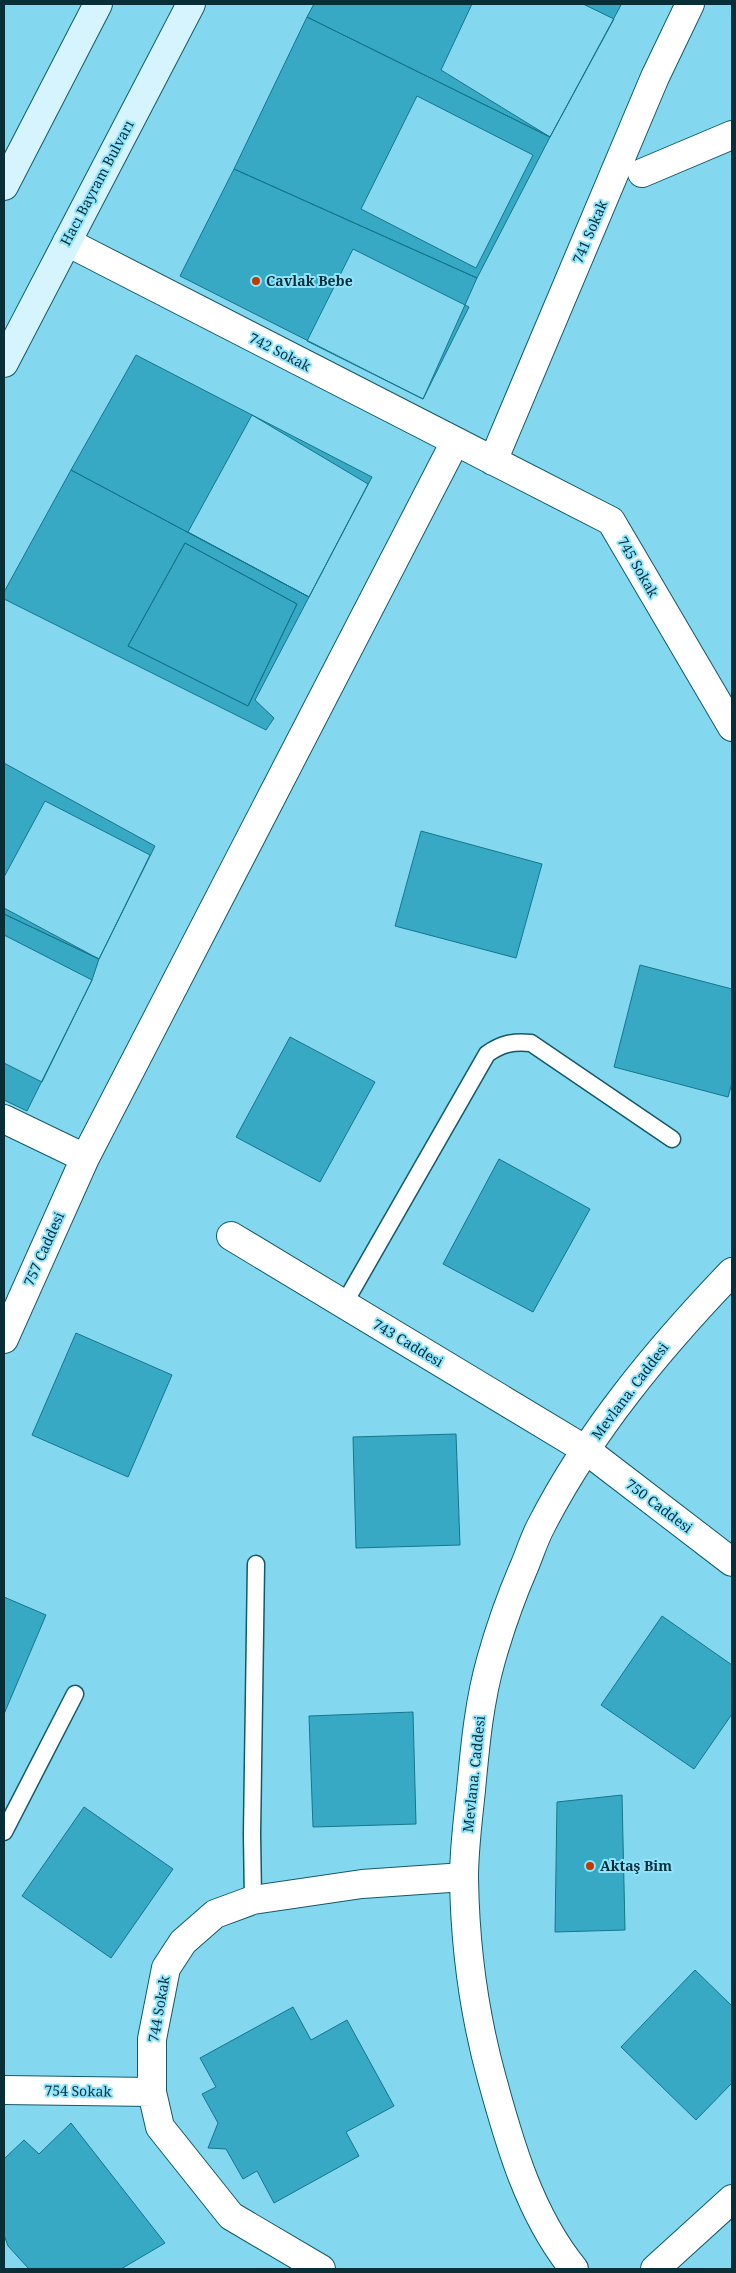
<svg xmlns="http://www.w3.org/2000/svg" width="736" height="2273" font-family="'Noto Serif',serif">
<style>
.building{fill:#37a9c5;stroke:#15768c;fill-rule:evenodd}
.lines{fill:none;stroke-linecap:round;stroke-linejoin:round}
.service-casing{stroke:#135a6a;stroke-width:19}
.minor-casing{stroke:#135a6a;stroke-width:30}
.tertiary-casing{stroke:#135a6a;stroke-width:30}
.secondary-casing{stroke:#135a6a;stroke-width:30}
.service{stroke:#fff;stroke-width:16}
.minor{stroke:#fff;stroke-width:28}
.tertiary{stroke:#fff;stroke-width:28}
.secondary{stroke:#d5f4fd;stroke-width:28}
.poi-dot{fill:#c13a00;stroke:#90e5fd;stroke-width:2}
.labels{text-anchor:middle;stroke-width:4;stroke-linejoin:round;paint-order:stroke}
.street-label{font-size:14px;fill:#082e38;stroke:#90e5fd}
.poi-label{font-size:14px;font-weight:bold;fill:#082e38;stroke:#90e5fd;text-anchor:start}
</style>
<rect width="100%" height="100%" fill="#83d8f0"/>
<!-- building -->
<path class="building" d="M314 4H617L621 5 550 137 307 17Z
M472 4H583L614 19 550 137 441 70Z
M307 17 550 137 477 278 234 169Z
M417 96 533 155 476 268 361 209Z
M234 169 477 278 423 399 180 276Z
M353 249 469 307 423 399 307 341Z
M136 355 372 477 309 597 71 470Z
M252 415 368 484 309 597 188 532Z
M71 470 309 597 255 700 274 718 266 730 4 599V592ZM185 543 297 604 248 706 128 646Z
M185 543 297 604 248 706 128 646Z
M4 763 155 846 99 959 4 914Z
M45 801 150 855 99 959 4 908V877Z
M421 831 542 864 516 958 395 926Z
M4 914 99 959 92 980 27 1111 4 1100Z
M4 935 92 980 42 1082 4 1063Z
M640 965 732 989V1083L728 1097 614 1067Z
M290 1037 375 1082 320 1182 236 1137Z
M499 1159 590 1209 533 1312 443 1264Z
M76 1333 172 1375 128 1477 32 1435Z
M456 1434 460 1545 356 1548 353 1437Z
M4 1597 46 1615 4 1714Z
M662 1616 732 1665V1714L694 1769 601 1705Z
M413 1712 416 1824 313 1827 309 1716Z
M622 1795 625 1930 555 1932 557 1802Z
M84 1807 173 1869 111 1958 22 1896Z
M695 1970 732 2006V2083L696 2120 621 2047Z
M293 2007 311 2040 347 2020 394 2106 346 2132 359 2156 274 2203 257 2171 243 2179 226 2149 208 2148 218 2123 202 2094 216 2087 200 2058Z
M71 2123 165 2243 121 2269H29L8 2246 4 2235V2159L24 2140 39 2154Z"/>
<g class="lines">
<defs>
<path id="service" d="M344 1304 487 1054C501 1044 513 1041 531 1043L672 1139
M4 1832 75 1694
M253 1900 252 1834 256 1564"/>
<path id="minor" d="M642 173 732 135
M4 1119 85 1158
M231 1236 586 1450 732 1562
M4 1339 85 1158 455 442
M4 2090 152 2092
M321 2269 231 2216 160 2127 152 2092V2039L166 1968 183 1942 215 1914 253 1900 362 1884 464 1877
M655 2269 732 2199"/>
<path id="tertiary" d="M67 242 611 521 732 727
M493 461 655 77 690 4
M574 2269C530 2215 510 2145 492 2079 474 2014 465 1946 464 1878 464 1849 468 1819 471 1790 475 1747 479 1702 491 1660 500 1628 511 1597 524 1567 530 1553 534 1539 541 1526 589 1432 659 1348 732 1272"/>
<path id="secondary" d="M4 186 98 4
M4 363 191 4"/>
</defs>
<!-- service casing -->
<use href="#service" class="service-casing"/>
<!-- minor casing -->
<use href="#minor" class="minor-casing"/>
<!-- tertiary casing -->
<use href="#tertiary" class="tertiary-casing"/>
<!-- secondary casing -->
<use href="#secondary" class="secondary-casing"/>
<!-- service -->
<use href="#service" class="service"/>
<!-- minor -->
<use href="#minor" class="minor"/>
<!-- tertiary -->
<use href="#tertiary" class="tertiary"/>
<!-- secondary -->
<use href="#secondary" class="secondary"/>
</g>
<!-- markers -->
<g class="poi-dot">
<circle cx="256" cy="281" r="5"/>
<circle cx="590" cy="1866" r="5"/>
</g>
<g class="labels">
<!-- street labels -->
<g class="street-label">
<text transform="translate(97 183) rotate(-62)" y="5">Hacı Bayram Bulvarı</text>
<text transform="translate(590 232) rotate(-67)" y="5">741 Sokak</text>
<text transform="translate(280 352) rotate(27)" y="5">742 Sokak</text>
<text transform="translate(638 567) rotate(60)" y="5">745 Sokak</text>
<text transform="translate(44 1249) rotate(-66)" y="5">757 Caddesi</text>
<text transform="translate(408 1343) rotate(31)" y="5">743 Caddesi</text>
<text transform="translate(630 1391) rotate(-53)" y="5">Mevlana. Caddesi</text>
<text transform="translate(659 1506) rotate(37)" y="5">750 Caddesi</text>
<text transform="translate(474 1774) rotate(-84)" y="5">Mevlana. Caddesi</text>
<text transform="translate(159 2009) rotate(-80)" y="5">744 Sokak</text>
<text transform="translate(78 2091) rotate(1)" y="5">754 Sokak</text>
</g>
<!-- poi labels -->
<g class="poi-label">
<text x="266" y="286">Cavlak Bebe</text>
<text x="600" y="1871">Aktaş Bim</text>
</g>
</g>
<!-- border -->
<rect width="736" height="2273" fill="none" stroke="#082e38" stroke-width="10"/>
</svg>
